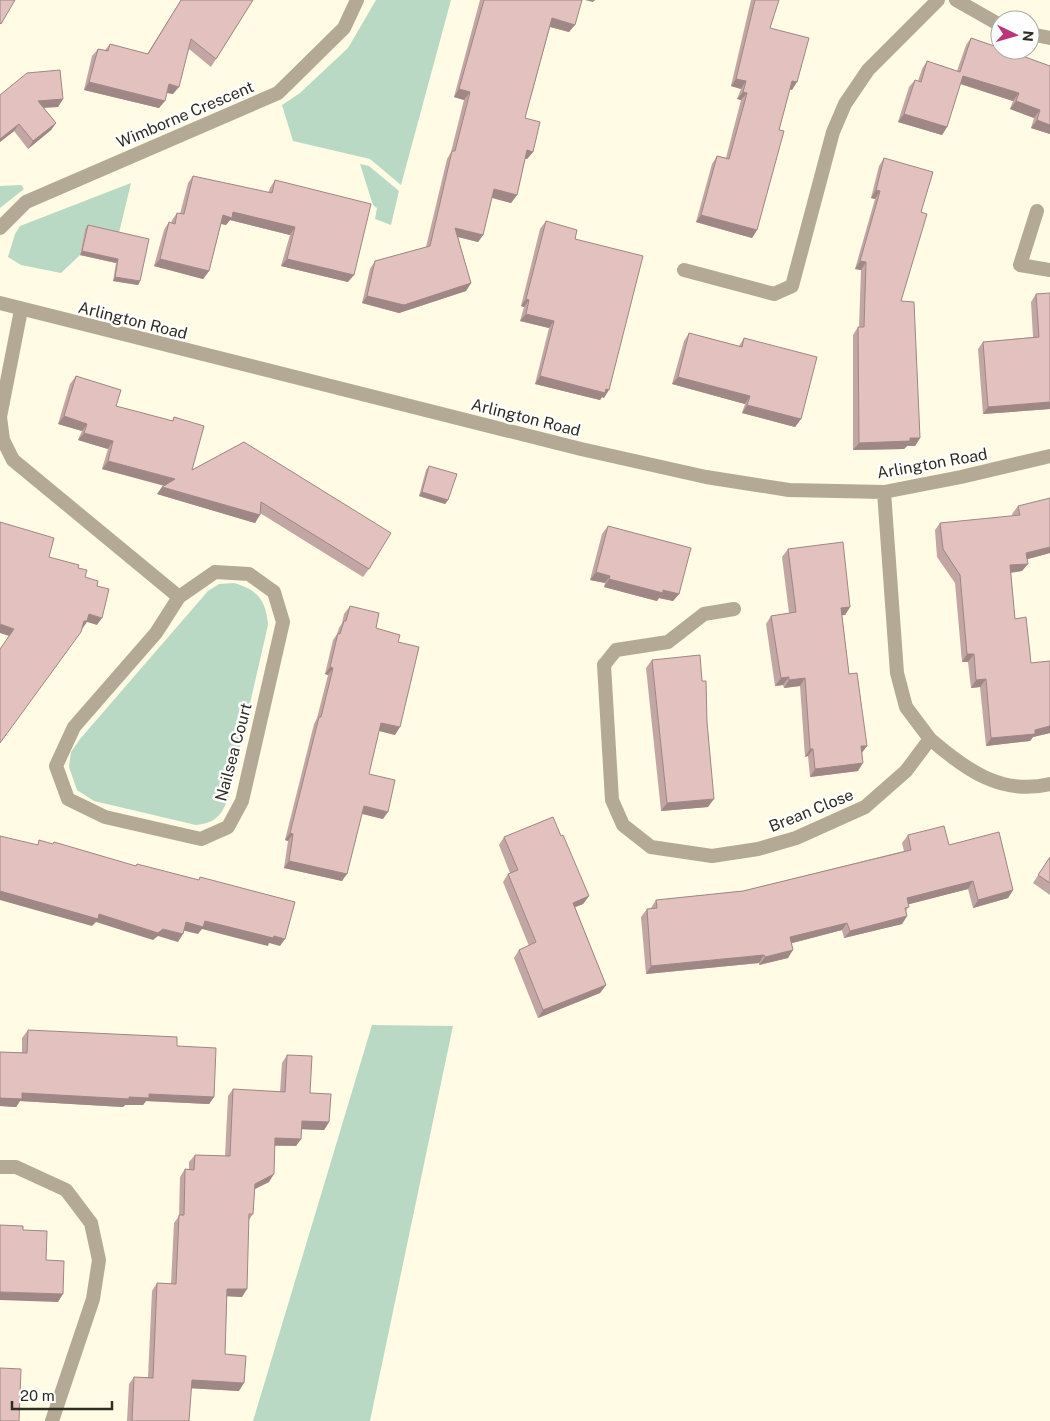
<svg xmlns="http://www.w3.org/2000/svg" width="1050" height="1421" font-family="'Public Sans',sans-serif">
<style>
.green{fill:#b9d9c5}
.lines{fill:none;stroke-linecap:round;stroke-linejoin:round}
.service{stroke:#b4a994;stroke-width:14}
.minor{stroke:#b4a994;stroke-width:14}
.wall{fill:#c2a6a3}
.shaded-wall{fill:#9e8785}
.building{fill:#e2c1be;stroke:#9e8785}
.labels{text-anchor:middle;stroke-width:5;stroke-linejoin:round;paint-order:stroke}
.street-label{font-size:16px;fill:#2f2d22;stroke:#fff}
</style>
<rect width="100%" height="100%" fill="#fffbe4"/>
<!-- green -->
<path class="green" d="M376 0H451L401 185 370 159 293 141 282 105 300 93 348 48Z
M360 164 369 166 399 191 391 225 375 219 377 208 373 205Z
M131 183 118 237 85 229 80 255 61 273 21 265 8 257 15 234 20 226Z
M21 185 24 189 0 208V186Z
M234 583C258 590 266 600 268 625L228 799C221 816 215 823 196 825L94 801 77 790 69 767 71 752 80 739 208 591 219 584Z
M372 1025 453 1026 370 1421H253Z"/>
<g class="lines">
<!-- service -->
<path class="service" d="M1037 211 1020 265 1050 270
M604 665 616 650 668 642 704 614 734 609"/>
<!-- minor -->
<path class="minor" d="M956 0 1000 25
M1030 34 1050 38
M0 228 26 202 278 93 344 28 357 0
M684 270 774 294 792 286 833 132 845 104 868 70 938 0
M0 303 581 449 706 477 789 490 884 492 961 477 1050 456
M21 310 0 417 3 440 13 460 179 597 215 572 249 574 274 592 283 622 242 801 228 827 201 839 105 817 68 799 56 766 74 727 156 633 179 597
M884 492 897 673 906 707 930 739
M604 665 612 800 623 825 651 847 712 856 758 849 796 838 865 807 906 771 930 739C965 769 1001 796 1050 784
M0 1167H16L66 1190 91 1223 99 1260 93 1299 52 1421"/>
</g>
<!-- wall -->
<path class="wall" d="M181 0H253L211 67 189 49 173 94 167 93 159 108 84 90 92 56 98 49 105 50 110 44 147 54Z
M480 0H582L569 32 550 27 525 118 533 152 527 159H525L517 195 511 203 492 198 483 235 478 242 458 237 471 283 466 291 399 313 362 303 370 269 375 261 426 247 447 159 451 152 464 100 454 97Z
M751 0H778L770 28 792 90 790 89 779 130 757 230 752 238 696 222 712 164 717 156 726 158 741 100 737 99 741 89 731 86Z
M971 38 1050 66V134L1031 128 1034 118 1010 109 1013 101 960 84 947 127 942 135 898 122 909 87 915 80 918 81 922 69 927 61 957 71 966 45Z
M0 95 63 99 58 107 44 108 56 123 51 130 28 149 14 131 0 142Z
M884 158 921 212 901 301 920 438 915 446H907L904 449 853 450V335L858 327H859L861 270 855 269 875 199 871 198 879 166Z
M193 176 268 193 270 188 275 180 348 282 281 266 290 235 230 220 226 225 221 224 209 271 203 279 154 266 164 230 169 222 171 223 172 220 177 213 180 214 188 183Z
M546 221 575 239 604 398 602 397 600 400 535 384 549 328 520 321 524 307 521 306 540 229Z
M88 225 140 281 138 285 113 281 116 263 80 255 85 229Z
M1036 294 1050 409 983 414 978 349 983 342 1033 337 1031 302Z
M689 333 739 346 744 338 801 419 795 427 742 413 745 404 672 384 684 341Z
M76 376 116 406 172 421 174 417 192 470 244 442 369 569 363 577 260 513 255 523 157 494 162 487 164 486 102 469 108 449 78 440 82 431 58 424 70 384Z
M429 466 448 500 445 504 419 496 426 470Z
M1018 506 1050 553 1027 559 1022 571 1011 573 1015 619 1031 663 1050 661V733L1033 737 1030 741 986 746 980 687 971 688 968 662H962L955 583 937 557 935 530 940 523 1013 516 1012 514Z
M608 526 679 594 673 601 659 598 657 601 604 587 605 583 590 580 602 534Z
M788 549 850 607 845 615H842L849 674 867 746 862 752 858 771 810 777 808 756 805 757 800 686 784 688 783 685 775 686 766 624 771 616 789 613 782 557Z
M350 606 376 628 398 642 395 735 379 731 369 774 383 819 362 814 342 881 284 868 288 841 285 840 314 724 317 718 328 675 325 674 333 640 337 634 339 628 342 623 344 614Z
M652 660 708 807 661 811 646 668Z
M908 835 949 845 1013 890 1008 898 973 908 968 889 909 904 906 912 907 916 902 924 844 938 842 930 792 943 788 958 759 965V963L646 974 641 917 647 909H651V908L656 900 743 891 904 851 902 843Z
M561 836 589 896 583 904 575 907 606 985 600 993 538 1018 514 958 519 950 529 946 503 882 508 874 510 873 499 845 504 837Z
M1050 857V895L1033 883Z
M28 1030 177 1046 214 1097 209 1104 146 1101 143 1105H125L123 1107 20 1101 16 1107 0 1106V1052L22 1053V1038Z
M287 1055 329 1122 324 1130 301 1129V1139L296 1146H275L269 1182 254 1189 253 1214 249 1220 242 1297 227 1296 225 1354 239 1391 191 1388 189 1421H127L129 1384 134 1377H148L152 1291 157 1283 171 1284 174 1223 179 1216 180 1177 185 1169H189V1162L195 1155 225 1156 228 1096 233 1089 280 1092 282 1063Z"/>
<!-- shaded-wall -->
<path class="shaded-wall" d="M585 0H595L593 2Z
M552 18 575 25 569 32 547 26Z
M963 76 1019 93 1013 101 958 83Z
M736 79 746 81 741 89 731 86Z
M792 81 797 82 792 90 787 88Z
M89 82 165 101 159 108 84 90Z
M169 84 179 87 173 94 163 92Z
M459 89 470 92 464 100 454 97Z
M743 92 747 93 741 100 737 99Z
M63 99 58 107 33 108 38 101Z
M1016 101 1040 110 1034 118 1010 109Z
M904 114 947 127 942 135 898 122Z
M1037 120 1050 125V134L1031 128Z
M56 123 51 130 28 149 33 141Z
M19 124 14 131 0 142V139Z
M527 150 533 152 527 159 522 158Z
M494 189 517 195 511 203 489 197Z
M876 190 880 191 875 199 871 198Z
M233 212 295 227 290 235 230 220 226 225 218 223 223 215Z
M701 215 757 230 752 238 696 222Z
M455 228 483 235 478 242 450 235Z
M82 251 118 259 116 263 80 255Z
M160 259 209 271 203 279 154 266Z
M287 259 354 275 348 282 281 266Z
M860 261 866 262 861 270 855 269Z
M115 277 140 281 138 285 113 281Z
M471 283 466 291 399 313 362 303 367 296Z
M526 299 529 300 524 307 521 306Z
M526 314 554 321 549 328 520 321Z
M540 376 609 390 604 398 602 397 600 400 535 384Z
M678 377 750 396 745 404 672 384Z
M1050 402V409L983 414 988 407Z
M747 405 801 419 795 427 742 413Z
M64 416 87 424 82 431 58 424Z
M84 433 113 441 108 449 78 440Z
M910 438H920L915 446H907L904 449 853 450 859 443Z
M108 461 175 479 170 487 102 469Z
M162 487 260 515 255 523 157 494Z
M422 492 448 500 445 504 419 496Z
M1050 547V553L1021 561 1026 553Z
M1028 564 1022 571 1005 573 1010 565Z
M596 572 610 576 605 583 590 580Z
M609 579 663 590 679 594 673 601 659 598 657 601 604 587Z
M850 607 845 615 836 616 841 608Z
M89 614 102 618 97 625 87 622 82 629 79 628Z
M0 624 14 629 9 636 0 633Z
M967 654H974L968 662H962Z
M330 667 333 668 328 675 325 674Z
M789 677 783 685 775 686 781 678Z
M805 678 800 686 784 688 789 680Z
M986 679 980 687 971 688 976 680Z
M381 723 400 727 395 735 376 730Z
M1050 726V733L1033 737 1030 741 986 746 991 738Z
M861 746H867L861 754Z
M810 749H813L808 756 805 757Z
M863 763 858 771 810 777 815 769Z
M714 799 708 807 661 811 667 803Z
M364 806 388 812 383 819 359 813Z
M290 833 293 834 288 841 285 840Z
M289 861 347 874 342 881 284 868Z
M973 881 968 889 902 906 907 898Z
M1013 890 1008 898 973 908 978 900Z
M0 891 99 914 183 934 178 942 158 936 153 940 96 922 92 926 0 900Z
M589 896 583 904 568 910 573 903Z
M907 916 902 924 844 938 850 931Z
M205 921 274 936 285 939 280 946 269 943 268 946 202 929 198 934 181 930 186 922Z
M847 923 842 930 785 945 790 937Z
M793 950 788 958 759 965 765 957Z
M764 955 759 963 646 974 651 966Z
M606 985 600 993 538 1018 543 1010Z
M22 1093 129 1097 149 1094 214 1097 209 1104 146 1101 143 1105H125L123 1107 20 1101 16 1107 0 1106V1098Z
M302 1121 329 1122 324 1130 297 1129Z
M275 1138 301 1139 296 1146 270 1145Z
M274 1174 269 1182 249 1192 255 1184Z
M227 1289H247L242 1297 222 1296Z
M0 1292 63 1294 58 1302 0 1300Z
M192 1380 244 1383 239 1391 186 1388Z"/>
<!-- building -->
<path class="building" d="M0 0H15L1 24 0 23Z
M181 0H253L216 59 191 39 179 87 169 84 165 101 89 82 98 49 108 51 110 44 148 54Z
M484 0H582L575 25 552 18 525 118 540 122 533 152 527 150 517 195 494 189 483 235 455 228 471 283 404 305 367 296 375 261 430 246 452 151H455L470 92 459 89Z
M755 0H779L770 28 809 38 797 82 792 81 779 130 784 131 757 230 701 215 717 156 729 159 747 93 743 92 746 81 736 79Z
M971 38 1000 48V50H1006L1050 66V125L1037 120 1040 110 1016 101 1019 93 963 76 947 127 904 114 915 80 921 82 927 61 960 72Z
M60 70 63 99 38 101 56 123 33 141 19 124 0 139V95L27 73Z
M884 158 933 172 921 212 927 214 901 301 914 302 920 438H910V441L859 443 858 327H864L866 262 860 261 880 191 876 190Z
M193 176 272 193 275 180 371 204 354 275 287 259 295 227 233 212 232 218 223 215 209 271 160 259 169 222 175 224 177 213 184 214Z
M546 221 577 230 575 239 643 256 609 390 606 389 605 393 540 376 554 321 526 314 529 300 526 299Z
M88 225 149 239 140 281 115 277 118 259 82 251Z
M1050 293V402L988 407 983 342 1039 337 1036 294Z
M689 333 742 347 744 338 817 357 801 419 747 405 750 396 678 377Z
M76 376 121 390 116 406 173 421 174 417 204 426 192 470 244 442 391 533 369 569 261 502 260 515 162 487 175 479 108 461 113 441 84 433 87 424 64 416Z
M429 466 457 474 448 500 422 492Z
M1050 498V547L1026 553 1028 564 1010 565 1015 619 1026 617 1031 663 1050 661V726L1035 730V734L991 738 986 679 976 680 974 654H967L960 575 943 549 940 523 1020 515 1018 506Z
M0 522 54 538 49 557 79 565 78 568 87 570 85 577 98 581 97 586 109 589 102 618 89 614 87 621H84L81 632 0 743V649L14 629 0 624Z
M608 526 691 548 679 594 663 590V593L609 579 610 576 596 572Z
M843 542 850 607 841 608 849 674 857 673 867 746H861L863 763 815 769 813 749H810L805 678 789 680V677L781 678 771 616 796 612 788 549Z
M350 606 379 613 376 628 400 635 398 642 419 647 400 727 381 723 369 774 395 780 388 812 364 806 347 874 289 861 293 834 290 833 319 717H321L333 668 330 667 338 633 340 634 344 621H346Z
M700 655 702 681H706L707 722 714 799 667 803 652 660Z
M553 817 561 836 563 835 589 896 573 903 606 985 543 1010 519 950 536 942 508 874 518 870 504 837Z
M944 826 949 845 999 832 1013 890 978 900 973 881 907 898 909 907 905 908 907 916 850 931 847 923 790 937 793 950 765 957 764 955 651 966 647 909 657 908 656 900 743 891 911 850 908 835Z
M0 836 38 845 39 840 53 844 54 842 136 866 137 864 199 880 200 877 295 902 285 939 274 936 273 938 205 921 203 927 186 922 183 934 163 929 158 933 99 914 98 919 0 891Z
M1050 857V883L1038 875Z
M28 1030 177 1037V1046L216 1048 214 1097 149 1094V1098L129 1097V1099L22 1093V1099L0 1098V1052L27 1053Z
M287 1055 312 1056 310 1093 331 1094 329 1122 302 1121 301 1139 275 1138 274 1174 255 1184 253 1214H249L247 1289H227L225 1354 246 1356 244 1383 192 1380 189 1421H132L134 1377 153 1378 157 1283 176 1284 179 1215H184L185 1169 194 1170 195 1155 230 1156 233 1089 285 1092Z
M0 1225 23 1226V1230L47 1231 46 1260 64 1261 63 1294 0 1292Z
M0 1368 21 1369 19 1421H0Z"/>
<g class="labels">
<!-- street labels -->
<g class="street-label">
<text transform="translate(185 114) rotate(-23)" y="6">Wimborne Crescent</text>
<text transform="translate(133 320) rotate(14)" y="6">Arlington Road</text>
<text transform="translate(526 417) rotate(14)" y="6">Arlington Road</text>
<text transform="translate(932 463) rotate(-10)" y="6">Arlington Road</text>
<text transform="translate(233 752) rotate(-75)" y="6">Nailsea Court</text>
<text transform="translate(811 810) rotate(-22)" y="6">Brean Close</text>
</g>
</g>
<!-- north arrow -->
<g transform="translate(1015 35) rotate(95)"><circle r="24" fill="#ffffff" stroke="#acaba7"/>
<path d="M0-4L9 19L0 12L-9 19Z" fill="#ba367b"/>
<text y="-8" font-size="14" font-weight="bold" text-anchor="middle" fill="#2f2d22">N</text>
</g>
<!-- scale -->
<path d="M12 1401v8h100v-8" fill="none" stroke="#2f2d22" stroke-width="2.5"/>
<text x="20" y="1401" font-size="15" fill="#2f2d22" stroke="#ffffff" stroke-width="4" paint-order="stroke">20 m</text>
</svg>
